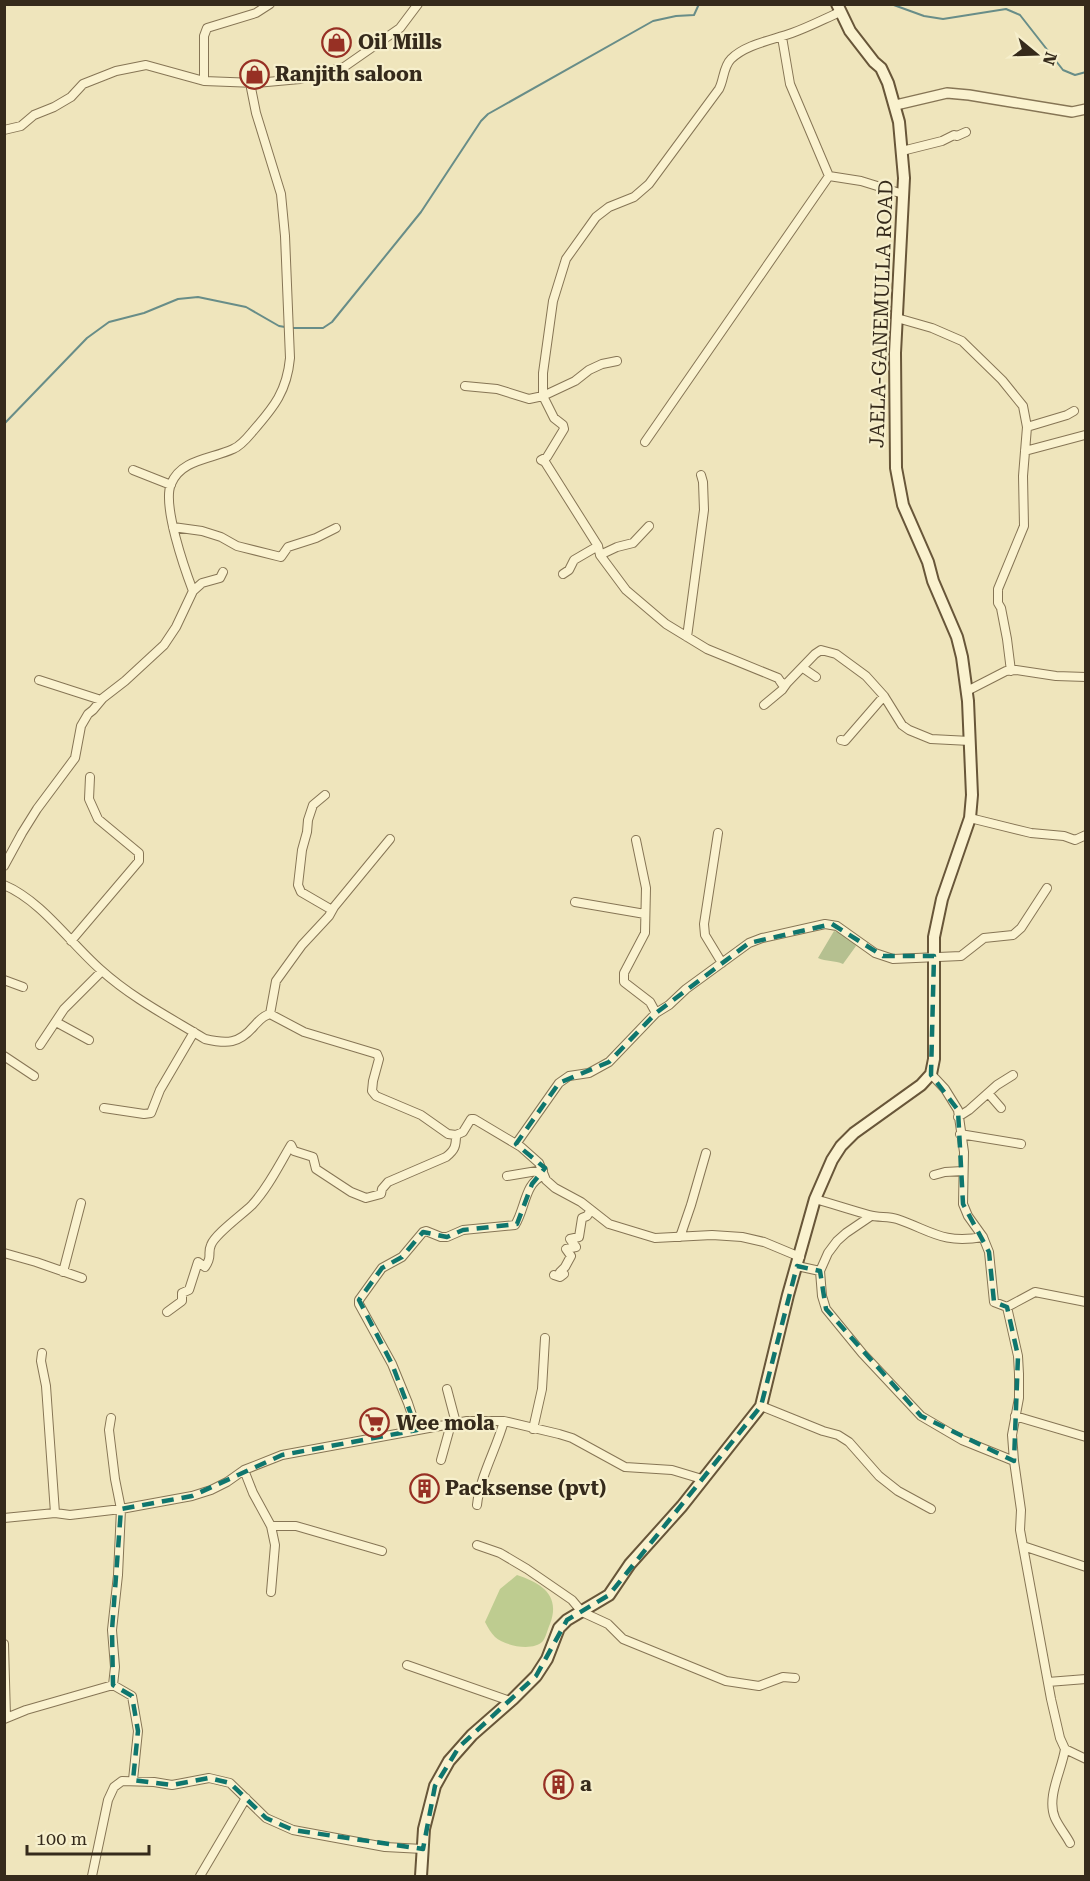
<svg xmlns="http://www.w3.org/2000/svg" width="1090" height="1881" font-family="'Roboto Serif',serif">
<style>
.green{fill:#becc90}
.cemetery{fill:#b5c090}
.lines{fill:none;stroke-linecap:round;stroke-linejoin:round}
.stream{stroke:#688d88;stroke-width:2}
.minor-casing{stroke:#867555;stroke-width:10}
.tertiary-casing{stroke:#867555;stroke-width:12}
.secondary-casing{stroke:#685639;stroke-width:14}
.minor{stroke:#faf2cf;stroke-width:8}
.tertiary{stroke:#faf2cf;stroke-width:9}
.secondary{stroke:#faf2cf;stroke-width:10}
.marked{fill:none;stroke:#0f766e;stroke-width:4.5;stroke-dasharray:12 8;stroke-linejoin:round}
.labels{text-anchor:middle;stroke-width:4.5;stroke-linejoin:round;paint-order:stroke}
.poi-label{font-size:20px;font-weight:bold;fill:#352a1b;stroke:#f6efcc;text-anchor:start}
.street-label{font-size:20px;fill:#352a1b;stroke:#f6efcc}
</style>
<rect width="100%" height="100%" fill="#efe5bc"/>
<!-- green -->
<path class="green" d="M517 1575C541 1583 561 1595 550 1624 548 1628 546 1637 543 1641 533 1652 505 1646 495 1637 491 1633 488 1628 485 1622L500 1589Z"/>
<!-- cemetery -->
<path class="cemetery" d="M834 931C841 932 853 940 856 946L843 964C835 960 826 962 818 958Z"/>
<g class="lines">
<!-- stream -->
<path class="stream" d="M891 4 924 16 943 19 1006 9 1020 15 1063 70 1075 75 1086 72
M291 328H323L332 322 421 212 481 121 488 114 653 21 676 16 694 15 699 4
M4 424 87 338 109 322 144 313 178 299 198 297 246 307 279 326 285 327"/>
<defs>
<path id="minor" d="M840 12C824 19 809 27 792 33 773 40 746 44 731 59 723 67 724 80 719 89L649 184 634 197 609 207 596 217 566 259 553 301 543 373V396L554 418 563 425 564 429 547 457 541 460 545 462 598 546 600 555 626 590 666 624 707 649 778 678 782 684 787 683 815 654 821 650 836 654 866 676 884 696 902 725 909 730 931 739 970 741
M782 37 790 84 829 176
M204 81V36L207 28 256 13 270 4
M4 130 21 126 34 115 54 107 71 97 83 84 116 71 146 65 204 81 256 83 300 79 344 67 400 28 418 4
M902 151 942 141 954 135 957 136 966 132
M897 318 932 328 962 341 1002 380 1023 406 1027 427 1023 476 1024 526 998 589V603L1001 608 1007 639 1011 671
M465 386 497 389 529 399 543 396 575 381 589 370 602 364 617 361
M1027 427 1067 415 1074 411
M645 442 829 176 861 181 903 194
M1025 451 1085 435
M133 470 171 485
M173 527 202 531 221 537 237 546 281 557 288 547 316 538 336 528
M600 555 617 547 633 543 649 526
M563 574 569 570 574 560 598 546
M193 591C185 570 162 505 171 484 181 459 212 459 233 449 241 446 248 437 253 431 274 407 287 391 290 358L285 236 281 194 256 113 250 83
M687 637 704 510 703 482 701 475
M803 668 816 677
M39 680 101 700
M967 691 1006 671 1016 670 1056 676 1086 677
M764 705 782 690 787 683
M841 740 845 741 884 696
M325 795 313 805 308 820 307 832 302 850 298 885 301 892 332 910
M970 818 1031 833 1064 836 1075 840 1086 835
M718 833 704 924 705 935 722 963
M636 840 646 888 645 933 624 973V982L650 1002 656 1013
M4 866 22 833 37 809 75 758 81 726 88 714 93 710 103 698 125 681 164 645 176 627 193 591 202 583 220 578 223 572
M4 885C42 901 70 943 101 970 132 998 169 1017 205 1039 227 1044 239 1044 254 1026 259 1021 262 1016 270 1014L304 1032 377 1054 379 1059 373 1081 372 1091 376 1096 421 1115 448 1134 456 1135 463 1132 471 1119H474L521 1147 539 1163 546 1180 555 1188 581 1202 609 1224 655 1238 712 1235 742 1237 764 1242 800 1257
M575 902 645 914
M71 941 139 861V853L98 819 89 799 90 777
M4 980 23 987
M270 1014 276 981 302 945 329 916 334 907 390 839
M56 1022 89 1040
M40 1045 64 1009 102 971
M4 1056 34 1076
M931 1074 945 1089 958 1110 964 1152 963 1204 968 1216 983 1237 989 1252 994 1302 1007 1307 1035 1292 1086 1302
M988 1093 1001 1108
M104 1108 144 1114 151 1113 160 1090 194 1032
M958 1117 969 1110 997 1085 1013 1075
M960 1134 1021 1144
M516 1144 559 1083 569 1076 589 1073 609 1062 656 1013 669 1005 686 989 749 943 762 938 825 924 837 926 875 953 893 959 961 956 984 938 1013 935 1021 928 1047 888
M934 1175 945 1172 963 1171
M507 1176 543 1170
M815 1199C833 1204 851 1210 869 1215 878 1218 888 1216 897 1219 932 1231 942 1244 983 1237
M871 1216 846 1233 837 1241 828 1253 820 1271 822 1296 826 1309 862 1353 921 1416 962 1440 1014 1461 1021 1510 1020 1530 1051 1699 1060 1738 1065 1749 1086 1759
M680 1237 691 1205 706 1153
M4 1253 36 1262 82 1278
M797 1266 820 1271
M63 1272 81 1203
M554 1275 560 1277 564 1274 560 1272 565 1267 571 1256 566 1249 576 1247 570 1239 579 1237 582 1218 587 1216 591 1210
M1007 1307 1018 1356 1019 1374V1398L1012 1435 1014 1461
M167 1312 182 1301V1293L189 1290 198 1262 205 1267C213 1256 207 1254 211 1245 215 1234 243 1214 252 1205 268 1188 279 1165 291 1145L294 1151 313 1157 316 1169 351 1192 366 1198 381 1194 382 1189 388 1182 446 1157C455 1150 456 1146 456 1135
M42 1353 41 1361 46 1386 55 1513
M447 1389 456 1423
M761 1406 823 1431 838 1435 849 1442 879 1476 898 1491 931 1509
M1015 1416 1086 1437
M111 1418 109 1430 115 1479 121 1509 118 1575 112 1630 115 1667 113 1685
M533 1429 542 1389 545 1338
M417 1430 408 1403 392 1364 359 1304V1300L382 1268 402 1257 423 1232 426 1231 441 1237H447L463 1230 515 1225C525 1210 525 1182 543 1176
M441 1460 451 1424
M244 1470 253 1493 271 1526 275 1545 271 1592
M477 1505C480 1476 496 1450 504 1421
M4 1518 55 1513 70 1515 121 1509 192 1496 211 1490 227 1482 244 1470 282 1455 467 1421H504L559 1434 572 1438 625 1467 672 1470 702 1479
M271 1526H296L382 1551
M477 1545 500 1553 527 1569 572 1600 582 1612 608 1624 623 1639 726 1681 759 1686 783 1677 795 1678
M1023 1546 1086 1567
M4 1644 6 1718
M407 1665 510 1701
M1048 1682 1086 1679
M4 1719 26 1710 113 1685 132 1696 138 1731 133 1780
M1065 1749C1062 1770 1046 1797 1055 1818 1059 1827 1066 1835 1070 1843
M92 1876 108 1800 114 1787 122 1781 154 1782 172 1785 209 1778 230 1783 266 1818 293 1830 385 1847 423 1849
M200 1876 246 1798"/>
<path id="tertiary" d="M896 105 947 93 969 95 1072 112 1086 109"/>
<path id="secondary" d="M421 1876 424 1829 435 1786 449 1761 472 1735 513 1699 536 1676 547 1659 559 1628 567 1620 609 1595 630 1564 682 1506 761 1406 788 1295 815 1199 832 1160 841 1146 854 1133 921 1085 931 1074 934 1059V937L942 899 970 818 972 795 968 701 962 657 957 637 933 581 928 562 903 505 896 468 895 353 904 178 899 122 888 83 881 68 874 62 850 31 837 4"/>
</defs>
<!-- minor casing -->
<use href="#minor" class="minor-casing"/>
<!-- tertiary casing -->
<use href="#tertiary" class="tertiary-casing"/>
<!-- secondary casing -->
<use href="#secondary" class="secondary-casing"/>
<!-- minor -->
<use href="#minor" class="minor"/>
<!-- tertiary -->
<use href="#tertiary" class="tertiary"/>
<!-- secondary -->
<use href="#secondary" class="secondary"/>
</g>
<!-- marked area -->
<path class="marked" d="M832 924 883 956H934L931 1075 958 1110 963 1204 989 1252 994 1302 1007 1307 1018 1356 1014 1461 921 1416 826 1309 820 1271 797 1266 761 1406 609 1595 567 1620 536 1676 459 1747 435 1786 423 1849 293 1830 266 1818 230 1783 209 1778 172 1785 133 1780 138 1731 132 1696 113 1685 112 1630 121 1509 192 1496 282 1455 417 1430 392 1364 359 1300 382 1268 402 1257 423 1232 447 1237 463 1230 517 1224 532 1184 545 1168 516 1144 559 1083 609 1062 656 1013 749 943Z"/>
<!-- icons -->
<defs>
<symbol id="shop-ring" viewBox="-11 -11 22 22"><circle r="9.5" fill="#f6efcc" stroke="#973024" stroke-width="1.5"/><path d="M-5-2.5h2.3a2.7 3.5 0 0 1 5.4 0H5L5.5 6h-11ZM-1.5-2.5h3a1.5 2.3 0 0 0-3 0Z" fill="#973024"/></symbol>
<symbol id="supermarket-ring" viewBox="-11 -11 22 22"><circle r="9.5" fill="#f6efcc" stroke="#973024" stroke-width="1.5"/><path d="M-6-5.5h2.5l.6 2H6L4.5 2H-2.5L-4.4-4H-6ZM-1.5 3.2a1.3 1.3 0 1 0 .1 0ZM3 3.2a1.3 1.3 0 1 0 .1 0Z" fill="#973024"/></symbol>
<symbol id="building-ring" viewBox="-11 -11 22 22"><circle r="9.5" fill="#f6efcc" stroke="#973024" stroke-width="1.5"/><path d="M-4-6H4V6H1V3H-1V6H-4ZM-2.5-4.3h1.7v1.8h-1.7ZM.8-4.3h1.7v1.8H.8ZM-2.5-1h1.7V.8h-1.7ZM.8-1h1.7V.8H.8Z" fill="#973024"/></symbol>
</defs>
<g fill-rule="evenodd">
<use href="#shop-ring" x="320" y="26" width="33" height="33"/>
<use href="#shop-ring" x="238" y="58" width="33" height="33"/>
<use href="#supermarket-ring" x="358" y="1406" width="33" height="33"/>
<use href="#building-ring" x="408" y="1472" width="33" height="33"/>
<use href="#building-ring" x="542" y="1768" width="33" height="33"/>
</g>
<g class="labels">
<!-- poi labels -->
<g class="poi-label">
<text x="358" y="49">Oil Mills</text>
<text x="275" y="81">Ranjith saloon</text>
<text x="396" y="1430">Wee mola</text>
<text x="445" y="1495">Packsense (pvt)</text>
<text x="580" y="1791">a</text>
</g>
<!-- street labels -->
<g class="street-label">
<text transform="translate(881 314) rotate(-88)" y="7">JAELA-GANEMULLA ROAD</text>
</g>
</g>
<!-- border -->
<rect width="1090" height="1881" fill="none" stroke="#352a1b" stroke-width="12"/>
<!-- north arrow -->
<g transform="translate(1036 54) rotate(109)" stroke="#f6efcc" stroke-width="4.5" paint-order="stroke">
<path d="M0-4.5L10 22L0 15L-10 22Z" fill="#352a1b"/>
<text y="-9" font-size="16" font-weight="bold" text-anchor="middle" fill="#352a1b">N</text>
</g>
<!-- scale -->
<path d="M27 1845v9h122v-9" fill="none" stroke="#352a1b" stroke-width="3"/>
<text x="36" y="1845" font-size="18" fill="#352a1b" stroke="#f6efcc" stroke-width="4.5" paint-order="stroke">100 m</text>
</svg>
